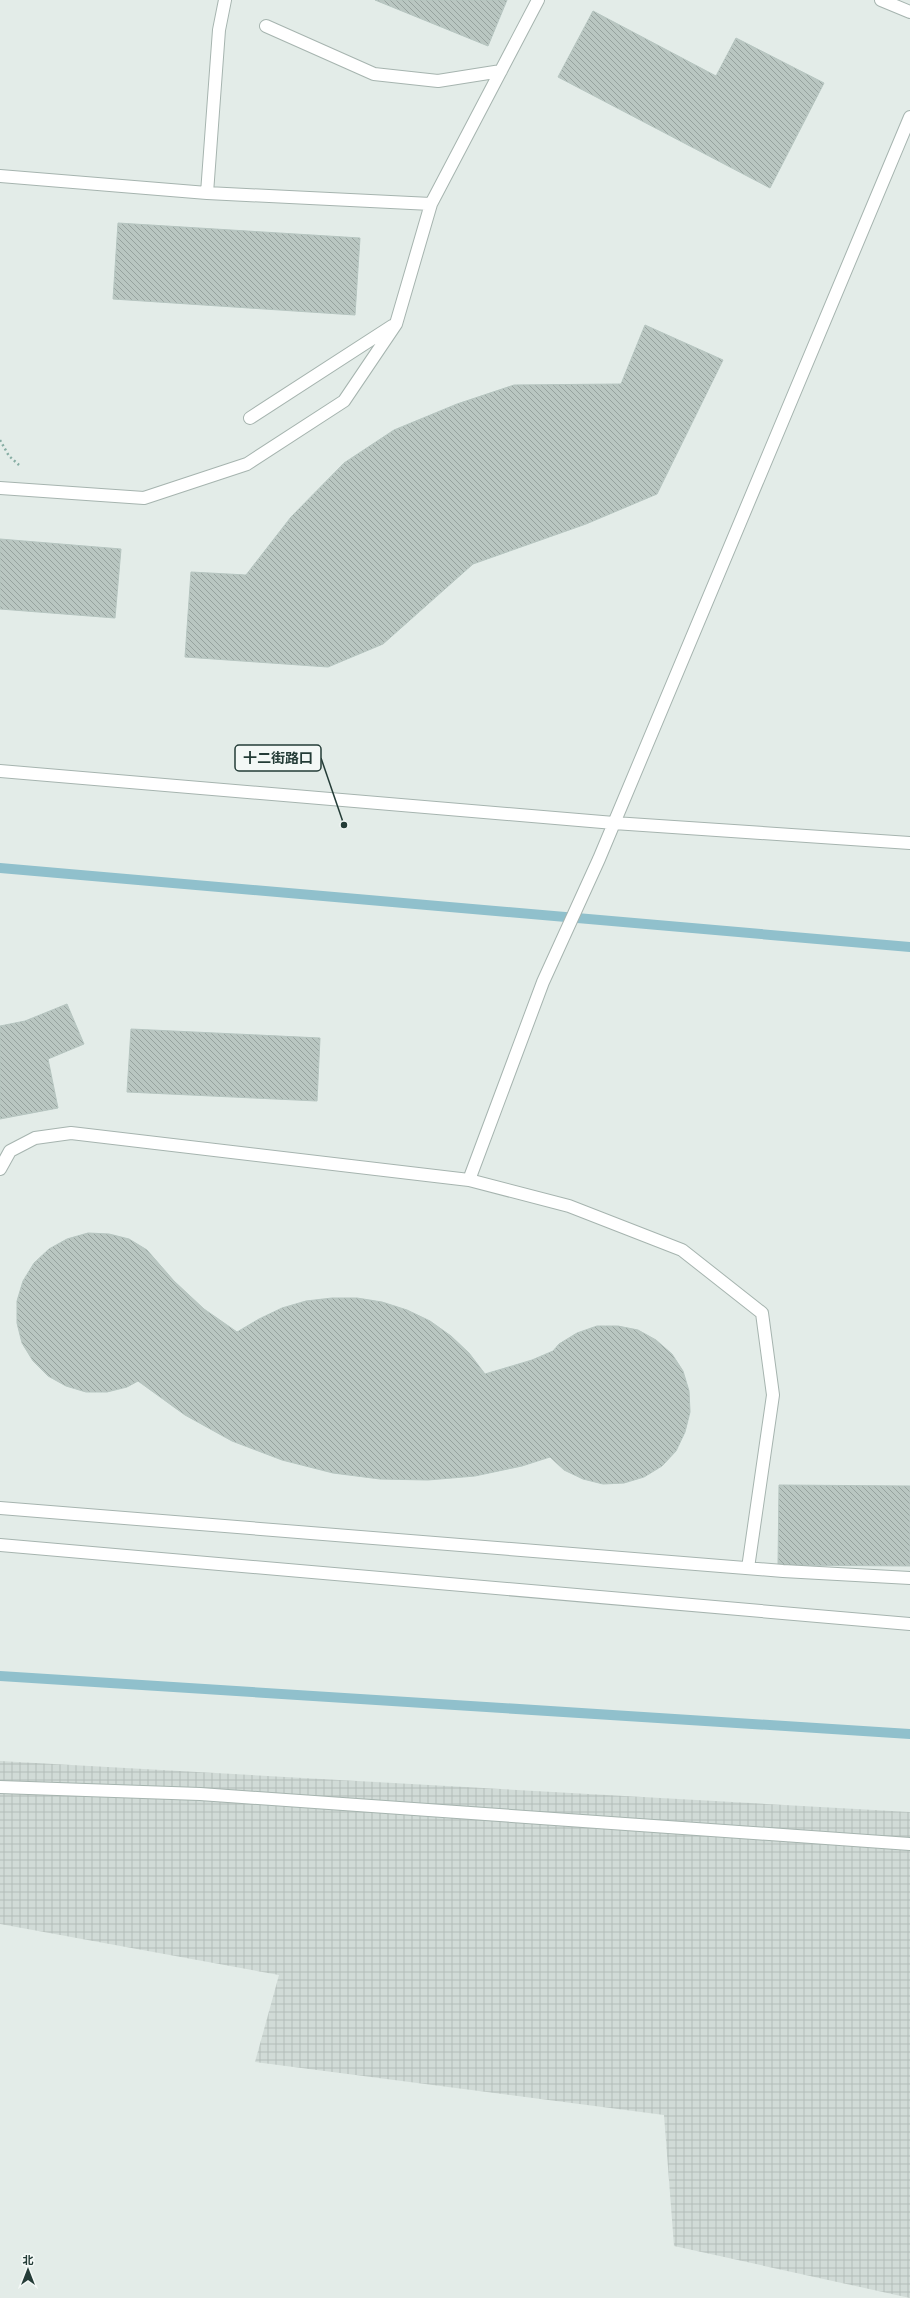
<svg xmlns="http://www.w3.org/2000/svg" width="910" height="2298" font-family="'Open Sans','Noto Sans SC',sans-serif">
<style>
.industrial{fill:url(#industrial-grid)}
.lines{fill:none;stroke-linecap:round;stroke-linejoin:round}
.stream{stroke:#90c0cc;stroke-width:10}
.building{fill:url(#building-back-hatch);stroke:#b6c5c0}
.minor-casing{stroke:#a6b4af;stroke-width:14}
.path{stroke:#86ada3;stroke-width:2.5;stroke-dasharray:2 3;stroke-linecap:butt}
.minor{stroke:#fff;stroke-width:12}
.leader{fill:none;stroke:#243c37;stroke-width:1.5}
.callout-dot{fill:#243c37;stroke:#f3f8f6;stroke-width:1.5}
.callout{fill:#f3f8f6;stroke:#243c37;stroke-width:1.5}
.callout-label{font-size:14px;text-anchor:middle;font-weight:bold;fill:#243c37}
</style>
<defs>
<pattern id="industrial-grid" width="8" height="8" patternUnits="userSpaceOnUse"><rect width="8" height="8" fill="#d1dbd7"/><path d="M0 4h8M4 0v8" fill="none" stroke="#b3bdb9"/></pattern>
<pattern id="building-back-hatch" width="6" height="6" patternUnits="userSpaceOnUse"><rect width="6" height="6" fill="#b9c6c1"/><path d="M-1 5l2 2M0 0l6 6M5-1l2 2" fill="none" stroke="#96a29e"/></pattern>
</defs>
<rect width="100%" height="100%" fill="#e3ece8"/>
<!-- industrial -->
<path class="industrial" d="M0 1761 910 1812V2298L674 2246 664 2115 255 2062 279 1975 0 1924Z"/>
<g class="lines">
<!-- stream -->
<path class="stream" d="M0 868 910 947
M0 1676 910 1734"/>
</g>
<!-- building -->
<path class="building" d="M375 0H507L488 46Z
M593 11 716 76 736 38 824 83 770 188 558 77Z
M118 223 360 238 355 315 113 299Z
M645 325 723 360 657 494 586 524 473 564 383 644 328 667 185 657 191 572 246 575 291 517 344 463 394 430 457 404 514 385 621 384Z
M0 539 121 549 115 618 0 609Z
M67 1004 84 1044 48 1059 58 1108 0 1119V1026L25 1021Z
M131 1029 320 1038 317 1101 127 1092Z
M88 1233 109 1234 129 1239 147 1250 174 1281 204 1309 237 1332 259 1319 282 1308 306 1301 332 1298H357L382 1302 407 1310 430 1321 451 1336 469 1353 485 1374 532 1360 553 1351 559 1344 577 1333 597 1326H618L638 1330 656 1340 672 1354 683 1371 689 1391 690 1412 685 1432 676 1451 662 1466 644 1477 624 1483 603 1484 583 1479 564 1470 550 1457 522 1466 475 1476 428 1480 380 1479 333 1473 282 1460 232 1441 185 1415 138 1381 127 1387 107 1392H86L66 1386 48 1376 33 1361 22 1343 17 1323V1301L23 1281 34 1263 49 1249 67 1239Z
M779 1485 910 1486V1566L778 1565Z"/>
<g class="lines">
<defs>
<path id="minor" d="M881 0 910 12
M266 26 374 74 438 81 501 71
M0 176 207 193 219 30 225 0
M207 193 431 204 538 0
M250 418 392 326
M0 488 144 498 247 464 344 401 396 324 431 204
M0 771 614 823 910 843
M0 1169 10 1151 35 1138 71 1133 469 1180 569 1206 682 1250 762 1313 773 1395 748 1568
M469 1180 543 982 599 859 910 117
M0 1508 783 1571 910 1578
M0 1545 910 1624
M0 1787 200 1794 910 1844"/>
</defs>
<!-- minor casing -->
<use href="#minor" class="minor-casing"/>
<!-- path -->
<path class="path" d="M0 440 9 456 19 465"/>
<!-- minor -->
<use href="#minor" class="minor"/>
</g>
<!-- callouts -->
<path class="leader" d="M344 825L321 758"/>
<circle class="callout-dot" cx="344" cy="825" r="4"/>
<rect class="callout" x="235" y="745" width="86" height="26" rx="4"/>
<g class="callout-label">
<text x="278" y="763">十二街路口</text>
</g>
<!-- north arrow -->
<g transform="translate(28 2270)" stroke="#f3f8f6" stroke-width="3" paint-order="stroke">
<path d="M0-3L7 15L0 10L-7 15Z" fill="#243c37"/>
<text y="-6" font-size="11" font-weight="bold" text-anchor="middle" fill="#243c37">北</text>
</g>
</svg>
